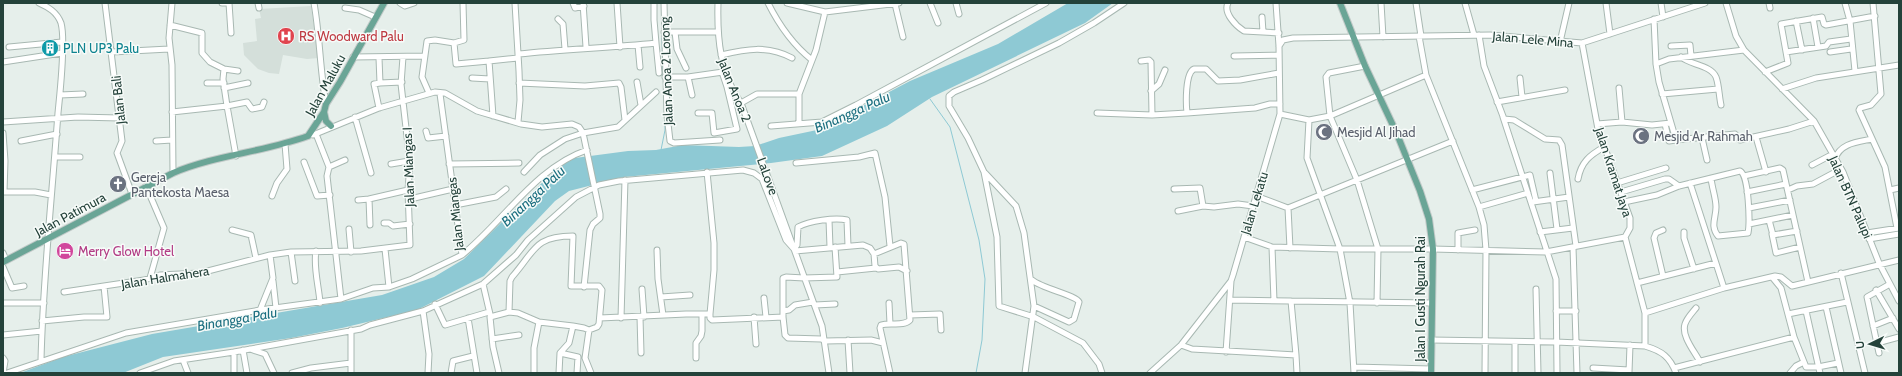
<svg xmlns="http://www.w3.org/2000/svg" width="1902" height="376" font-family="Cabin,sans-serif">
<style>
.built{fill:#d4dfda}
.water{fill:#8ec9d4}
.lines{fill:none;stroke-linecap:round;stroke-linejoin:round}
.stream{stroke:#8ec9d4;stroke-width:1}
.minor-casing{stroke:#a8b8b2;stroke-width:7}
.major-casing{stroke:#c2cac8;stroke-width:8}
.minor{stroke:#fff;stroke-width:5}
.major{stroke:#6aa596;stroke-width:6}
.labels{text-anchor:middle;stroke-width:3;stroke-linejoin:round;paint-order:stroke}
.health-label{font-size:13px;fill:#be3a42;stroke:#f7fbf9;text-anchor:start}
.street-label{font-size:13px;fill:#24423a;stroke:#f7fbf9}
.culture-label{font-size:13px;fill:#0d838f;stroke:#f7fbf9;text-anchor:start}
.worship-label{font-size:13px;fill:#5b616d;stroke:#f7fbf9;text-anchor:start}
.hotel-label{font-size:13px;fill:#b23c85;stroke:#f7fbf9;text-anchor:start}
.water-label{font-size:14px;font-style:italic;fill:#1c6f80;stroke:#f7fbf9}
</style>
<rect width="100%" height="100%" fill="#e6efeb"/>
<!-- built -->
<path class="built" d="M311 6 319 58 307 59 283 55 279 74 269 73 258 69 244 55 243 43 257 41 255 19 261 18 259 9Z"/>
<!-- water -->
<path class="water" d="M1068 3H1113L1085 23 932 97 887 126 822 156 771 163 624 177 569 191 555 201 484 276 417 310 342 328 291 338 163 357 123 373H20L63 357 152 334 382 295 434 277 464 259 548 177 565 163 575 158 628 151 656 150 683 145 739 147 755 146 779 138 817 130 910 81 998 44Z"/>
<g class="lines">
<!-- stream -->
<path class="stream" d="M662 38 663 76
M930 99 950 127 979 240 985 279 982 340 976 373
M661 150 665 130V115"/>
<defs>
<path id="minor" d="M39 3C48 7 57 12 61 23 66 41 60 92 58 113 52 196 43 278 41 360
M105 3 122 141 117 153 132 194
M172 3 169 38 172 65 173 173
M222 3H229
M229 3 231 33
M258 3 259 8
M314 3C320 37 320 71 326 104
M400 3 405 6 414 3
M515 3 519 71 520 100 518 122
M573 3 575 8 584 6
M583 3 586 47
M617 3 620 47
M664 3 667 115 670 141 674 143 720 140
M718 3C717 38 720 74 741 103L822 326 829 373
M768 3C779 25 793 45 812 60
M787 3 825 12 899 3
M930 3 938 23
M956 3 959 14
M1228 3C1223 13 1236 26 1244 31L1279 33
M1381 3 1383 37
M1416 3 1421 36
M1465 3 1474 35
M1606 3 1610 34
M1661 3 1663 17
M1726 3 1736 36 1744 50 1814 121 1843 172 1879 263 1899 301
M1769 3 1770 8
M1845 3 1850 21 1855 71
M1873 3 1881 94 1871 105 1860 108 1859 110 1885 167 1897 228
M895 4 903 37
M345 8 359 10 375 17
M1262 17 1263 32
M1813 18 1818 47
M558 19 563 24 565 49
M1654 19 1656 64 1659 82 1676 140 1735 134 1740 140 1789 129 1814 121
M1796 21 1802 50
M170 25 202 33V53L210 62 224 69 223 79 227 106 247 102 252 109 262 107 264 102
M664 32H717
M675 32 677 49 686 68
M1479 35 1484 66 1504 119 1514 120 1545 139 1559 140 1562 145 1576 246
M1419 36 1426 75 1479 207 1484 225 1486 250 1485 373
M1560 42 1569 3
M454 43 464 40 463 3
M656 43 659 73
M1582 43 1598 129 1630 218V228L1625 237 1645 313V346
M638 45 640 67
M1279 46 1283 40 1293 38 1490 35 1582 43 1705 3
M1671 46 1690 45 1691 56
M9 47 62 42
M112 52 169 49
M1786 52 1826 46 1829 42 1851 39
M1830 52 1851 49
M519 54C564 49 610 48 656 43L654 20V3
M721 55C746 49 768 45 792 58
M1234 56 1278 55
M353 57 425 56
M1681 57C1690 65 1711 65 1716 77 1719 85 1719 96 1721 105
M379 58 380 83 374 84 379 108
M489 61 518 58
M1141 61 1149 60 1151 62 1152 115
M3 62 62 53
M1656 64 1669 59 1744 50
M1365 66 1329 73 1326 77 1330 116 1357 180 1378 249 1377 303
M224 69 238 71
M1765 72 1788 63 1781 24 1822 17 1824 24 1826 25 1875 16
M1279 73 1240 80 1218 81 1206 69H1194C1185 73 1186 104 1187 113L1255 108 1270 104H1280
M665 77H688L723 72
M688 77 692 95
M472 78 490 79
M1520 78 1522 97
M637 82 641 105
M207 83H224
M380 83 402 82
M519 83 585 86 619 83 621 87 625 120
M224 88 248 83
M1619 88 1622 122
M1782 89 1816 78 1899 65
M1151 91 1159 84 1165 70
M429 93 422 77 427 41 435 40 454 43 456 64 489 61 493 116
M1662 94 1718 89
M60 95 83 94
M1497 102 1565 90
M741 103 757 94H799
M172 112 227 106 236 156
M698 113H712L714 133 737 129 727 87 722 72
M1097 113 1152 115 1187 113
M1280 114 1309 120 1330 116 1426 75
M355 117 371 173
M1503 117 1556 279 1557 373
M1309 120 1307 158 1340 249 1350 303 1354 373
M3 122 78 117 119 118
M799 123V94L816 50 825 12
M1597 124 1622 122 1652 125 1671 123
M1665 124 1669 141 1676 140
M771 126 822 122 856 105 1046 3
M426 131 428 138 446 136
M3 133 5 161 4 192
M316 134 329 167 327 176 341 299 373 288 389 287 412 279 462 255 440 94
M313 135 379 108 435 92 445 93 477 111 521 124 542 127 572 124 579 127 583 133 600 214V218L593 224 590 230 584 287
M1756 137 1766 172
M1702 138 1707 160
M21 141 57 134
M156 141 172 140
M55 157H80
M1835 159C1840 143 1858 142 1872 139
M304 162 317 196 330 195
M796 163 859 157 875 153 885 197 890 246
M391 164 409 161
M449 164 519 163
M1812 165 1833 154
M329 167 345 160
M524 172 540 155 565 139 583 133 618 127 656 92
M707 172 714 243V270L710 314
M985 173 1016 206 1024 233 1034 306 1025 373
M1550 173 1557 229
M1744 176 1780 168 1783 170 1808 282
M1578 179C1581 162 1590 155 1604 147
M1617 183 1666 168
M1690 183 1724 288
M146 186 164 228 150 278
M1174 189 1200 188 1203 206
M1472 190 1530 175 1536 201
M1788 190 1797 186 1813 184 1841 169
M1890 190 1899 188
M3 192H35L51 195
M1621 192 1665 179H1669L1679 186
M1747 192 1786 184
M272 196 277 183 287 169 285 144
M1256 196 1288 208 1453 141
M410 199 453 189
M358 200 369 199
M1533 202 1569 197
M1624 202 1657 195 1679 186 1740 171C1749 175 1750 223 1748 233L1718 236C1710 226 1716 218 1716 207 1716 198 1712 188 1711 178
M455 205 496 197 506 189
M1479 207 1528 193
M1288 208 1290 248
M1749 208 1790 200
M1178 211 1203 206 1214 207 1238 204 1253 206
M829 220 830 247
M1769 220 1773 235 1797 231
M384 223H389L393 226 410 224
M1749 224 1793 215
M370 225 369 199 408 190
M349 229 351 252
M232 230 251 235 256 258
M1540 232 1573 228
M1684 232V238L1694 269
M1867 233 1899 228
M1772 234 1776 253 1800 247
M1244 237 1272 247 1340 249H1433L1546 252 1625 237
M1869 239 1899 234
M1272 247 1274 301
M1573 247 1577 373
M385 249 389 287
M657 250 658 279 663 315
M1458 250V233L1475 230
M316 251C313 267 319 287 320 303
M795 251 863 245 870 248 874 254 901 243 904 244 910 320C904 327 890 322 881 325L880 328 890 373
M291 252 295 281
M3 253 6 260
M874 254 875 266 878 269 899 267 907 271
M462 255C503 222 536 167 587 150
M3 267 12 288 24 286
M837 272 876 268
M1841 273 1865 373
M1663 276 1654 238 1656 233 1663 230
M1772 277 1781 288 1794 337 1806 367H1818L1838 363
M1032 280C1043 289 1076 295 1079 302L1074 319 1069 322 1034 306
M273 281 276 308
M1637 283 1716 263
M483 284 490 314
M642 289 644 317
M1536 289 1538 373
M1876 290 1899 329
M64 292 144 280 160 275 200 273 270 255 291 252 361 251 410 245 408 190 410 163 401 84 403 57
M661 297 690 295
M764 298 766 317
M1231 300 1291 301
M3 303H44
M889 303 890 324
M435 304 445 325 489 312
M815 305 835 304
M1826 307 1841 373
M1696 308C1692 313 1687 318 1685 324 1681 336 1695 352 1700 362
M260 310 273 278 270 255
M423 311 429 354 428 373
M783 311 789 310 795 305 813 302
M1556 311H1576
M1806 311 1820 373
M1645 313 1724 288 1775 276 1781 277 1792 286 1899 260
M1788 314 1847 302
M910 315 940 314 941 330
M640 317 641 353
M754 317 756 344
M783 317 785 335 788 338 821 339 826 341 871 340 883 343
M468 318 477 373
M600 318 686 314H710V318L712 320 783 317V278L786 277 804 278 837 277 835 247
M621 318 625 180
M42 321 84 317H107L104 286
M1873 326 1893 318
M351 330V373
M589 330 585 358 591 373
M3 335 42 331
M492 339 519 335
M848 340 850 373
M1431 340 1556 342 1645 346C1662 351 1670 357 1676 373
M1877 343 1899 337
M1181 345 1192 349 1296 355 1291 301 1432 303
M250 349 265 354 274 373
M243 350 247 373
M234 352 361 329 370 325 423 311 483 284 516 255 528 240 576 197 599 185 619 181 743 170 754 173 762 179 786 240 794 249 797 245 798 227C809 221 835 217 847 220L848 246
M1226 352 1231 281
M560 353 578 357 577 373
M1879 353 1867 297 1890 284
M1296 355 1297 373
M3 358 5 361 3 373
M696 358V343L701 336 702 331V315
M183 360 188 373
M1354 367 1431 369
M1593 368 1629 370
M1674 368 1794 337
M1629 372 1630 345
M7 373 126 333 260 310 341 299
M140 373 174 361 234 352V373
M292 373 311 368 351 363
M451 373 453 361 473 356
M499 373 493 347 490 317 509 312
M534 373V348L539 322
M559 373 560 353 569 343 573 326 584 328 589 330 597 327 599 324 602 290 599 286H571L573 236C534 236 535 251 512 277L510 281 509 312 518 313 539 322 573 326
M1102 373 1099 364 1083 343 1034 317 999 306 997 237 984 172 968 138 949 106V96L954 92 982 80 1059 43 1094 23 1124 3
M1150 373 1181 345 1231 281 1233 275 1280 114 1279 46 1276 3
M1515 373V342
M1790 373 1796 366 1804 362"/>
<path id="major" d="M1340 3 1365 66 1397 134 1420 191 1429 219 1433 249 1431 373
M324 112 326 121 331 126
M3 262 173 173C216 155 264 152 308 136L324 112 326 104 340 82 384 3"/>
</defs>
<!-- minor casing -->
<use href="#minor" class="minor-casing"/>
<!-- major casing -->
<use href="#major" class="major-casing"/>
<!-- minor -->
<use href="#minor" class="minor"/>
<!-- major -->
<use href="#major" class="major"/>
</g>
<!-- icons -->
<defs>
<symbol id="hospital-disc" viewBox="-11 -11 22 22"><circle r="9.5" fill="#e0444e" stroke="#f7fbf9"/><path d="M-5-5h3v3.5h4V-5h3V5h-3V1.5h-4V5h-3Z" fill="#fff"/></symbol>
<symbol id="building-disc" viewBox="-11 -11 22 22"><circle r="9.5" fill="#0f9aa8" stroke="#f7fbf9"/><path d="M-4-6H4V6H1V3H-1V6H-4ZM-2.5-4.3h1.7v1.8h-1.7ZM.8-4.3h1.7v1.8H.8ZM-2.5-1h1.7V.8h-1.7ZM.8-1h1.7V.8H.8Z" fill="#fff"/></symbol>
<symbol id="mosque-disc" viewBox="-11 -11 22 22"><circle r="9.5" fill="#6b7280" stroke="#f7fbf9"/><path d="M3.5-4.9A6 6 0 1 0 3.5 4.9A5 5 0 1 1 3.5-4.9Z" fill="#fff"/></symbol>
<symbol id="church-disc" viewBox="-11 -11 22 22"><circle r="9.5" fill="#6b7280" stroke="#f7fbf9"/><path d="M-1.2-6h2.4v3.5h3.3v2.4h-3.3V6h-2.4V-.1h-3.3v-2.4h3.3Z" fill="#fff"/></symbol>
<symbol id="hotel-disc" viewBox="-11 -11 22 22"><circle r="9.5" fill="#d1479c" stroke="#f7fbf9"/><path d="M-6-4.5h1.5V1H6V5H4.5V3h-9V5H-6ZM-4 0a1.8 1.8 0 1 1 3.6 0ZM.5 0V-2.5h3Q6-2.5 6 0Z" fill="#fff"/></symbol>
</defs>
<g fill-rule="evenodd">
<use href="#hospital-disc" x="276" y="26" width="20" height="20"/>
<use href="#building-disc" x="40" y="38" width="20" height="20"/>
<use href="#mosque-disc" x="1314" y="122" width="20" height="20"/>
<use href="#mosque-disc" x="1631" y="126" width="20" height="20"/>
<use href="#church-disc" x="108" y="174" width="20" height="20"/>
<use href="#hotel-disc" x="55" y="241" width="20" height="20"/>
</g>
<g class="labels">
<!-- health labels -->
<g class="health-label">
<text x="299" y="41">RS Woodward Palu</text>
</g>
<!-- street labels -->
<g class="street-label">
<text transform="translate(1533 39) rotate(5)" y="5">Jalan Lele Mina</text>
<text transform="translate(666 71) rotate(-92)" y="5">Jalan Anoa 2 Lorong</text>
<text transform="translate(325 85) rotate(-61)" y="5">Jalan Maluku</text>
<text transform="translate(735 90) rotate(68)" y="5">Jalan Anoa 2</text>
<text transform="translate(118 100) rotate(-96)" y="5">Jalan Bali</text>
<text transform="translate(408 167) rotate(-92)" y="5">Jalan Miangas I</text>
<text transform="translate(1614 172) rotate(72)" y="5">Jalan Kramat Jaya</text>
<text transform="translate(768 176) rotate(70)" y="5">LaLove</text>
<text transform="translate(1851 197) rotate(66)" y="5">Jalan BTN Palupi</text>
<text transform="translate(1254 203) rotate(-73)" y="5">Jalan Lekatu</text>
<text transform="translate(70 214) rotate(-28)" y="5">Jalan Patimura</text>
<text transform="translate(455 214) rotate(-96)" y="5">Jalan Miangas</text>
<text transform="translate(165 277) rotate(-9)" y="5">Jalan Halmahera</text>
<text transform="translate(1420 299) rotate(-90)" y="5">Jalan I Gusti Ngurah Rai</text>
</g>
<!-- culture labels -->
<g class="culture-label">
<text x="63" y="53">PLN UP3 Palu</text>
</g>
<!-- worship labels -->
<g class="worship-label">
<text x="1337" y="137">Mesjid Al Jihad</text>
<text x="1654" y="141">Mesjid Ar Rahmah</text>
<text x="131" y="182">Gereja<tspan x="131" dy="15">Pantekosta Maesa</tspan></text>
</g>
<!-- hotel labels -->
<g class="hotel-label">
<text x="78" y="256">Merry Glow Hotel</text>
</g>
<!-- water labels -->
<g class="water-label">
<text transform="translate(852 112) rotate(-24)" y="5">Binangga Palu</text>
<text transform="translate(533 196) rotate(-43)" y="5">Binangga Palu</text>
<text transform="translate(237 319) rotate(-10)" y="5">Binangga Palu</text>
</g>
</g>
<!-- border -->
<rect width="1902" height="376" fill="none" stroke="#24423a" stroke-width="8"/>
<!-- north arrow -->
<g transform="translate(1870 344) rotate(265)" stroke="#f7fbf9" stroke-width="3" paint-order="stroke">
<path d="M0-3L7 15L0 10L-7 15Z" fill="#24423a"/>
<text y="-6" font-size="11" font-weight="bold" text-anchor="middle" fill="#24423a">U</text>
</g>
</svg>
